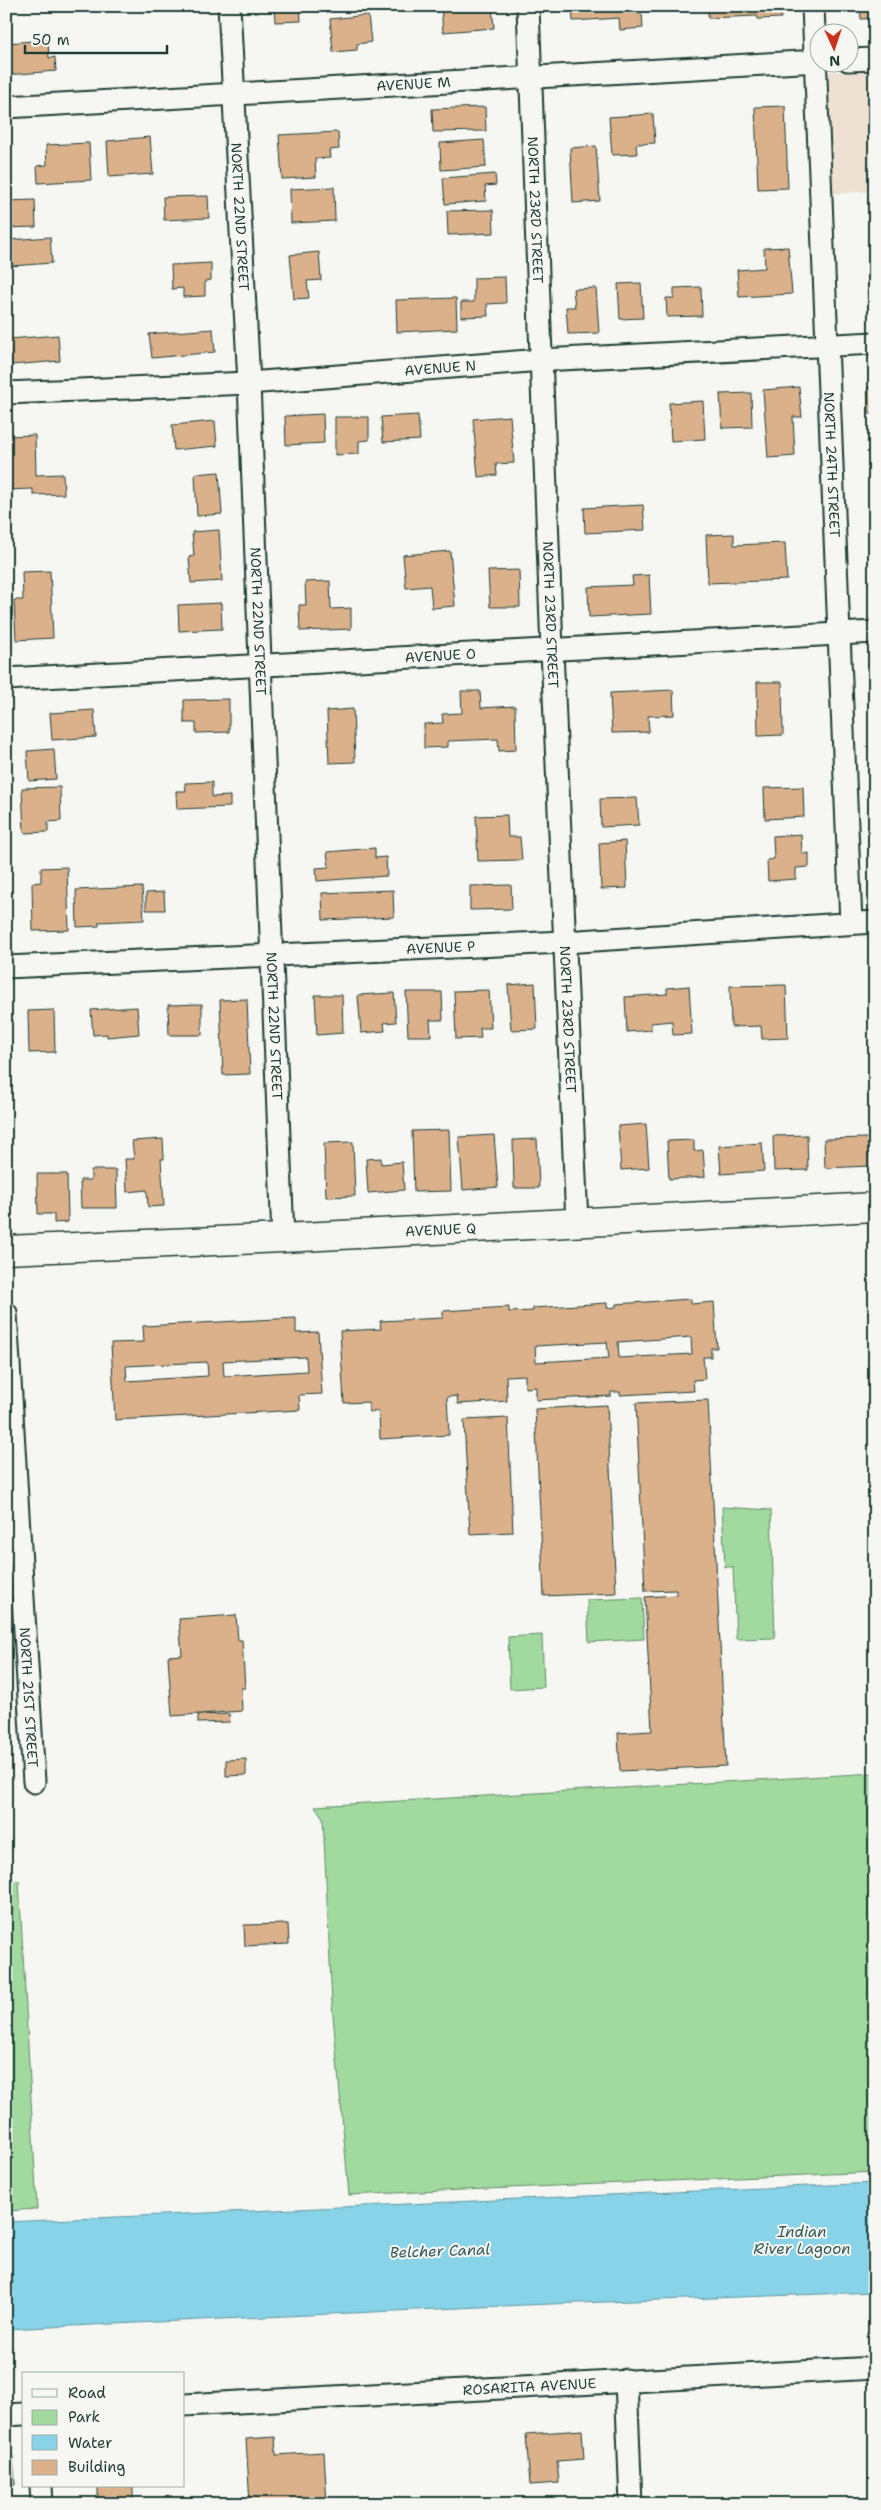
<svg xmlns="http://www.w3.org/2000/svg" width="881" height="2510" font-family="'Shantell Sans',sans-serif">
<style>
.built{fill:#eee1d3}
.green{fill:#a1d99e;stroke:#608b69}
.water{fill:#88d3e8;stroke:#5e97a0}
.building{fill:#dbb18c;stroke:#1f3d34;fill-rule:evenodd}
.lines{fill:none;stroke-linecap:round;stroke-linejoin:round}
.street-casing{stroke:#1f3d34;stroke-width:25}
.secondary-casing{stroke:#1f3d34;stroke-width:31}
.street{stroke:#f6f6f2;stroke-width:21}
.secondary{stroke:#f6f6f2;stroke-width:28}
.labels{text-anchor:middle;stroke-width:4;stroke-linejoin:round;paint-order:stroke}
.street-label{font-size:14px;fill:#1f3d34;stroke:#f6f6f2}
.water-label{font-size:15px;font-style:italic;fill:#345b58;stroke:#f6f6f2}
</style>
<rect width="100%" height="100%" fill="#f6f6f2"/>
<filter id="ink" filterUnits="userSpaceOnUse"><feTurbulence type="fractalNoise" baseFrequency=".02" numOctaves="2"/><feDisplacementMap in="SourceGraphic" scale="10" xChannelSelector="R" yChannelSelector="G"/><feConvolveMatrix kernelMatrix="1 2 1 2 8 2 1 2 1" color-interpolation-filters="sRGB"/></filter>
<g filter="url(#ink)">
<!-- built -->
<path class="built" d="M875 70V191L830 194 825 72Z"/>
<!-- green -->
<path class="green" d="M722 1507 771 1510 775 1638 736 1639 733 1567H725Z
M642 1598 644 1639 589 1642 587 1600Z
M542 1635 544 1687 510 1689 508 1637Z
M875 1773V2172L349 2195 332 2004 323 1818 315 1806Z
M19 1881 37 2209 6 2211V1882Z"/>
<!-- water -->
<path class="water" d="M875 2183V2292L524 2305 6 2329V2222Z"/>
<!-- building -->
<path class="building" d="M274 6H300L301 21 275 22Z
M441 6H492L494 28 443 32Z
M572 6H637L638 14H642L643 28 620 30 619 18 573 21Z
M708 6H781V18L758 19 757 16 708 18Z
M860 6H875V18L861 19Z
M368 15 371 42 357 44V50L333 52 330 19Z
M48 40 49 58 55 57 56 71 6 75V43Z
M785 106 788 188 758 189 755 107Z
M485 107 486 131 433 132 432 109Z
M653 114 655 143 636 144 637 154 612 155 609 117Z
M338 132 339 149 329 150 330 158 315 159 316 177 282 179 279 135Z
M150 137 153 174 109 177 107 141Z
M484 140 486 167 441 170 440 143Z
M89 143 91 180 38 183 37 166 47 165 46 145Z
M596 146 600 201 573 203 570 148Z
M495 174 496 185 485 186 486 201 445 204 443 178Z
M334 187 335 221 291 223 290 189Z
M208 196 209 218 164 220 163 197Z
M35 200 36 227 6 228V201Z
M493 210 494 233 448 235 447 211Z
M50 237 52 263 11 266 9 240Z
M788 247 792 294 739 297 737 270 765 268 764 248Z
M319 252 321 280 307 281 309 298 294 299 290 255Z
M211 263V280L205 281V296L183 297V288L172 289 171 265Z
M868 263H875V306L869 307Z
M505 277 506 303 487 304 488 316 461 317V302H474V278Z
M641 283 643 318 620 319 618 284Z
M701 287 702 316 667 317 666 298H674V288Z
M596 288 599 333 568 334 566 307H575L573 289Z
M456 298 457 329 397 332 396 300Z
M213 329 215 352 152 358 149 334Z
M58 335 60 361 11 365 9 339Z
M799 387 802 417H793L795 456 768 458 763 390Z
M868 387H875V414H869Z
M751 393 752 427 722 428 720 394Z
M703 401 705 439 671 441 669 403Z
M323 414 324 443 286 445 285 416Z
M418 415 420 440 383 442 381 417Z
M510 416 514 463 496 464 497 475 478 477 473 419Z
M335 417H369V440L359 441V454L335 455Z
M215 421 217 446 174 450 172 425Z
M35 435 36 475 63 474 64 494 33 495V489L6 490V436Z
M219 472 222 514 197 516 195 474Z
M643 505 645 530 585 533 584 508Z
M219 530 222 581 191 583 189 557 194 556 192 532Z
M734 534V545L785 543 787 580 708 583 706 535Z
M450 551 455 606 432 608 430 586 406 588 403 555Z
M519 570 520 607H490L488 571Z
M50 571 53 638 16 640 14 600H23L22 572Z
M649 575 651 614 589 617 588 587 633 585 632 576Z
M330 581 331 609 351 608V629L300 631 299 605H306L305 582Z
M221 603 222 629 179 631 178 605Z
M757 682H782L783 735 758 736Z
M673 690 674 715 648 716 649 732 612 733 610 693Z
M461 691H480L481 708 515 706 516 750 499 751 498 739 448 741V747L424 748V724L443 723 442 714 462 713Z
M229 699V732L196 733V723H184V700Z
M353 709 355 762 329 763 327 711Z
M94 710 96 737 52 740 50 713Z
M54 749 56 779 29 781 27 751Z
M212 782V797L230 796V807L177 809 176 791H186L185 783Z
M60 787 61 821 48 822V832L24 833 22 788Z
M803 787 804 817 765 819 764 788Z
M637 798 639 825 601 827 600 799Z
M507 815 508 837H520L522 860 478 861 476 816Z
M801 834 802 854 809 853V867L796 868V879L768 881 767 860 774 859 773 836Z
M625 841 627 888 601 889 599 843Z
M375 848V858L386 857 387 876 317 881 316 868 329 867 327 852Z
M67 867 69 930 33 931 32 883 41 882V868Z
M511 885 512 909 470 910V886Z
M142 887 144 920 99 922V926L77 927 76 890Z
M393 890 394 917 323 920 322 893Z
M164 892 165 910H146V893Z
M535 983 537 1029 511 1030 508 985Z
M786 985 788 1038 762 1039 761 1026 731 1027 730 986Z
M689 986 692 1034 673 1035 672 1021 651 1023V1030L627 1032 625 997 667 994V988Z
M489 990 491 1028H480L481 1038 456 1039 454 991Z
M406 992H442L443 1020H430L431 1036H408Z
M394 993 396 1022 384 1023 385 1031 361 1033 358 995Z
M315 995H342L343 1033 317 1035Z
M247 999 250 1074 223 1075 220 1000Z
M202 1004V1035H169L168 1005Z
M137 1007 139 1034 107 1037V1034L93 1035 91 1010Z
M54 1010 55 1052 29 1053 28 1011Z
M646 1124 649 1168 621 1170 618 1126Z
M449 1130 451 1191 414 1192 412 1131Z
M494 1135 498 1187 463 1190 459 1137Z
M807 1135 808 1170 774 1171 773 1136Z
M869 1138 870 1166 825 1168 824 1139Z
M163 1139 164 1159H161L164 1206 148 1207 147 1190 127 1192 125 1159H134L132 1141Z
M537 1139 539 1188H514L513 1140Z
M694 1140V1151L703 1150 705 1177 669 1179 667 1141Z
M353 1142 355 1196 326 1197 324 1143Z
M762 1143 764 1171 721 1174 719 1146Z
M381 1158V1164L402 1162 404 1190 368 1193 366 1159Z
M91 1170H116L117 1208H81L80 1180H91Z
M37 1174H67L68 1222 54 1223V1214H38Z
M691 1299V1304L714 1302 717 1348H711V1357H703L705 1379 693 1380 694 1391 620 1395V1392H611V1396L536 1400V1387L525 1388V1375L506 1376 507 1401 458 1404 457 1396 447 1397 449 1435 380 1439 379 1411 369 1412 368 1402 344 1403 340 1331 381 1329 380 1321 443 1318V1311L509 1307V1312L533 1311V1308L607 1303V1308L616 1307V1304ZM691 1337 692 1354 619 1358 618 1342ZM607 1342 609 1358 536 1362 535 1346Z
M296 1318V1333L318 1332 322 1394 299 1395 300 1410 115 1420 111 1343 144 1342 143 1326ZM306 1357 307 1371 224 1376 223 1361ZM207 1362 208 1376 127 1381 126 1366Z
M708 1400 726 1766 620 1771 618 1733 652 1731 645 1597 676 1595V1590L645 1591 636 1403Z
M607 1405 616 1593 544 1596 535 1409Z
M508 1418 513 1532 470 1534 464 1420Z
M236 1615 238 1640H242L245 1688H241L242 1711 172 1716 168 1656 182 1655 179 1619Z
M229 1714 230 1722 198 1723V1715Z
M246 1759V1775L226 1776V1760Z
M288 1924 289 1944 245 1946 244 1925Z
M582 2430 584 2459 557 2461 559 2483 530 2485 526 2434Z
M275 2437 276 2455 324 2452 327 2504H250L246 2439Z
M13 2456 15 2485 6 2486V2457Z
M98 2486H133V2503L98 2504Z"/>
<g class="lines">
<defs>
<g id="street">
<path id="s1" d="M229 6 249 383 283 1238"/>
<path id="s2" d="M528 6 552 650 577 1223"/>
<path id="s3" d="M813 6 851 923"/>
<path d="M848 60 875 59"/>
<path id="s4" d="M6 107 818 61"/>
<path id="s5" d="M6 393 249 383 542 360 875 343"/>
<path id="s6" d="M6 679 875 632"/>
<path id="s7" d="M6 967 564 942 875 922"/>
<path id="s8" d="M6 1313 34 1782"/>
<path d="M626 2380 631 2504"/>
<path id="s9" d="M184 2405 875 2368"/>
<path d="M6 2415 24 2414"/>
<path d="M41 2486 42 2504"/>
</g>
<g id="secondary">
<path id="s10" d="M6 1250 283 1238 875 1207"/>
</g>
</defs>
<!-- street casing -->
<use href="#street" class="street-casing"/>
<!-- secondary casing -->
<use href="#secondary" class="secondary-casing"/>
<!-- street -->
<use href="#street" class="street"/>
<!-- secondary -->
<use href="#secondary" class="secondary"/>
</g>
</g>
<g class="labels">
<!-- street labels -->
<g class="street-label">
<text dy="5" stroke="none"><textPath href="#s4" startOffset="408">AVENUE M</textPath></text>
<text dy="5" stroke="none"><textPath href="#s2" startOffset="204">NORTH 23RD STREET</textPath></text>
<text dy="5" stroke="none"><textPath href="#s1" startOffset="211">NORTH 22ND STREET</textPath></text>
<text dy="5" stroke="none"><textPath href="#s5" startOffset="435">AVENUE N</textPath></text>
<text dy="5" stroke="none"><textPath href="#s3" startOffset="459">NORTH 24TH STREET</textPath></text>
<text dy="5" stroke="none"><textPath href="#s2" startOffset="609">NORTH 23RD STREET</textPath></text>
<text dy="5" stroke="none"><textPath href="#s1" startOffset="616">NORTH 22ND STREET</textPath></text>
<text dy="5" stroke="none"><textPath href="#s6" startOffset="435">AVENUE O</textPath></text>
<text dy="5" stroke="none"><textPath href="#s7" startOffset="435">AVENUE P</textPath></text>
<text dy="5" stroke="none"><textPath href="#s2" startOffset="1014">NORTH 23RD STREET</textPath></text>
<text dy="5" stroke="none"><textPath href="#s1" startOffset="1021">NORTH 22ND STREET</textPath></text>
<text dy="5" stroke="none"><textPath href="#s10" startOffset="435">AVENUE Q</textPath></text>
<text dy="5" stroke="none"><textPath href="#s8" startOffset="385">NORTH 21ST STREET</textPath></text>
<text dy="5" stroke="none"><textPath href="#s9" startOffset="346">ROSARITA AVENUE</textPath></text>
</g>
<!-- water labels -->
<g class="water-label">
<text x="802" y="2237">Indian<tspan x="802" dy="17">River Lagoon</tspan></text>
<text transform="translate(440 2251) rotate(-2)" y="5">Belcher Canal</text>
</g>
</g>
<!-- margin -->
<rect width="881" height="2510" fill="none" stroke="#f6f6f2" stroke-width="25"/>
<rect x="12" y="12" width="856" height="2485" fill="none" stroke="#1f3d34" stroke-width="2" filter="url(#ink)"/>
<!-- legend -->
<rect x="22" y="2372" width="162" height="115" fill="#f6f6f2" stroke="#a0aca6"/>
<rect x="32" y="2389" width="25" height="8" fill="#f6f6f2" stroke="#a0aca6"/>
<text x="68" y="2398" font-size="15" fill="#1f3d34">Road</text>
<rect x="32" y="2410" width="25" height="15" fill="#a1d99e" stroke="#a0aca6"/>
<text x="68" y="2422" font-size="15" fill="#1f3d34">Park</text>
<rect x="32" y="2435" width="25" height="15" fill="#88d3e8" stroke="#a0aca6"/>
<text x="68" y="2448" font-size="15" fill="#1f3d34">Water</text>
<rect x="32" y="2460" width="25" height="15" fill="#dbb18c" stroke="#a0aca6"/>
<text x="68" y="2472" font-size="15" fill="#1f3d34">Building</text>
<!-- north arrow -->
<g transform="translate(834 48) rotate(177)"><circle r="24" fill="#f6f6f2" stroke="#a0aca6"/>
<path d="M0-4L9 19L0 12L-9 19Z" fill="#c8321e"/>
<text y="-8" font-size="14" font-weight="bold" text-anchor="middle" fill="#1f3d34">N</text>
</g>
<!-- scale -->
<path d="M25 45v8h142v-8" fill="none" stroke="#1f3d34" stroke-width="2.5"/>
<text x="32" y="45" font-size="15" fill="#1f3d34" stroke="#f6f6f2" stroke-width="4" paint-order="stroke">50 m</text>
</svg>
